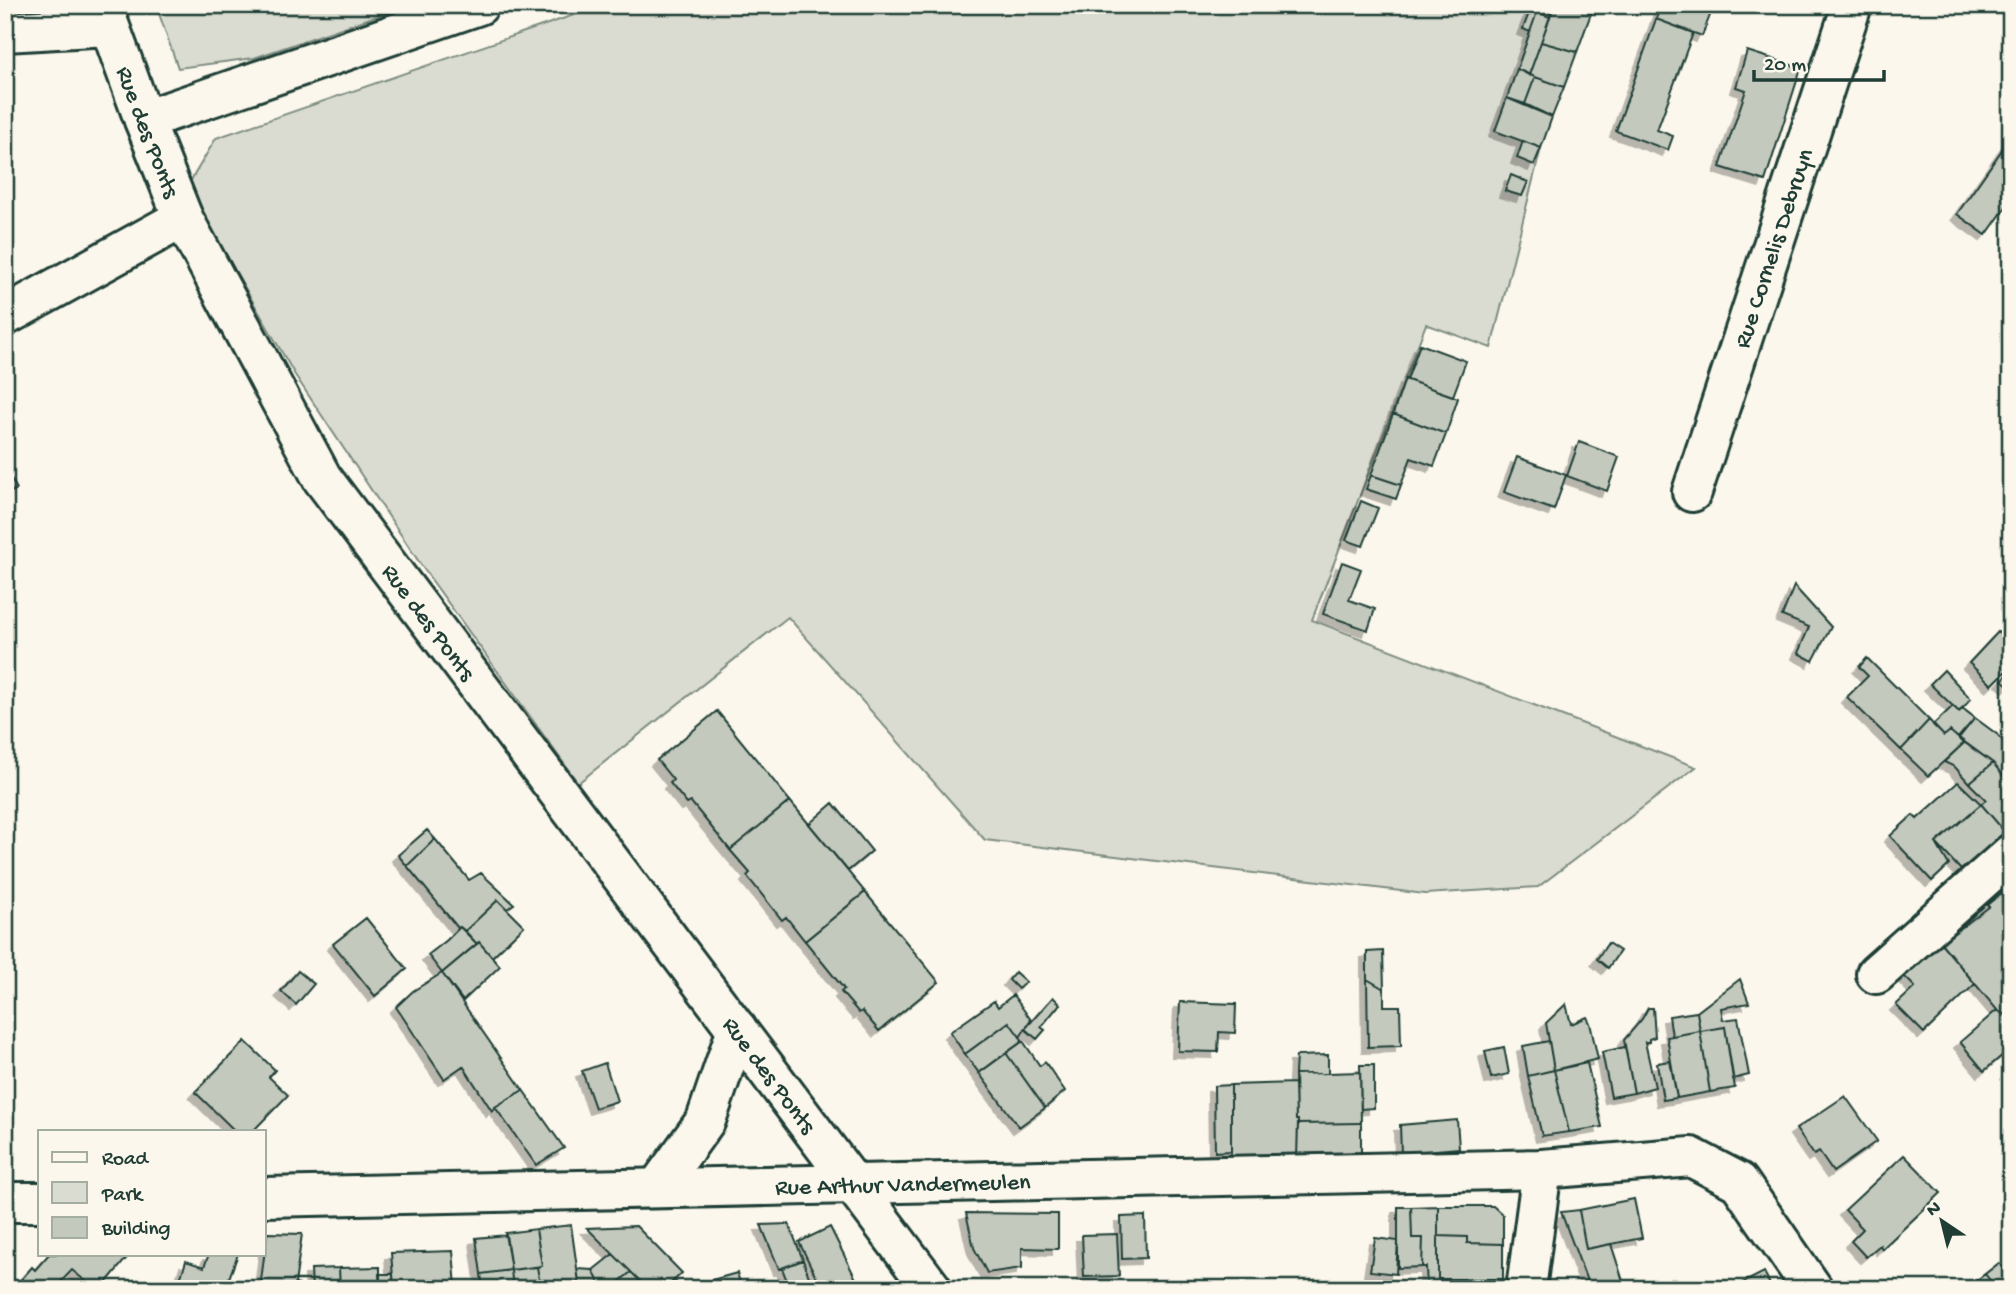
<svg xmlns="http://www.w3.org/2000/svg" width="2016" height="1294" font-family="'Gochi Hand',sans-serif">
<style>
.green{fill:#dbdcd1;stroke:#7d8c82;stroke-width:2}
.building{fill:#c4c9be;stroke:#1f3d34;stroke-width:2;filter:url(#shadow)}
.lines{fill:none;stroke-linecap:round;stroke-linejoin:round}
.minor-casing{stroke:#1f3d34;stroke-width:44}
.highway-casing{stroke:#1f3d34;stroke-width:44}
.minor{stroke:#fbf7ec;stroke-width:38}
.highway{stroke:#fbf7ec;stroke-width:38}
.labels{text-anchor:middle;stroke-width:7;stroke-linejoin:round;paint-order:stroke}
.street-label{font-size:24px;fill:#1f3d34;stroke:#fbf7ec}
</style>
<defs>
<filter id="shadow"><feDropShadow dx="-6" dy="6" stdDeviation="0" flood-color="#0004"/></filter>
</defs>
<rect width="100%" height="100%" fill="#fbf7ec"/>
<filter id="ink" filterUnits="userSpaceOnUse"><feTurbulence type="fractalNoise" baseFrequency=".0143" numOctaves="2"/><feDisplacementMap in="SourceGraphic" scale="14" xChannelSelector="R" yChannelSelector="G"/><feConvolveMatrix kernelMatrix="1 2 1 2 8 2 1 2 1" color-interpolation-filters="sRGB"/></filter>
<g filter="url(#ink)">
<!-- green -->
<path class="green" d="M156 5H408L254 58 178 68Z
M603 5H1549L1529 37 1496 131 1541 148 1491 348 1426 324 1312 620 1696 767 1538 887 1425 894 985 840 788 617 578 783 423 568 295 375 187 187 216 138Z"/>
<!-- building -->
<path class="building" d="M1532 5H1554L1550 17 1537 12 1530 32 1523 29Z
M1554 5H1594L1577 52 1541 42Z
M1661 5H1714L1702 36 1656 19Z
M1537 12 1550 17 1529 75 1517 69Z
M1656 19 1693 33 1657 130 1673 136 1668 150 1616 131Z
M1541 42 1577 52 1564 87 1529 75Z
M1747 51 1801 68 1765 181 1720 167 1746 90 1736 87Z
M1517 69 1535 77 1525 104 1507 98Z
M1535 77 1564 87 1552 117 1525 104Z
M1507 98 1552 117 1541 148 1495 131Z
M2011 137V200L1986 235 1957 214Z
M1523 141 1541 148 1534 165 1517 158Z
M1511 175 1528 182 1522 196 1505 191Z
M1420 344 1466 361 1453 396 1407 380Z
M1405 379 1458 398 1446 434 1393 414Z
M1393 414 1446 434 1434 466 1411 458 1401 485 1371 475Z
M1579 442 1619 457 1607 491 1567 476Z
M1517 457 1566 475 1554 510 1504 492Z
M5 468 17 489 5 495Z
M1371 475 1401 485 1396 499 1366 489Z
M1361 501 1378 508 1363 546 1346 540Z
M1342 562 1361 569 1349 600 1375 609 1368 630 1323 614Z
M1794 586 1831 627 1813 661 1798 653 1809 627 1782 616Z
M1998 632 2007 640 2011 636V666L1992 685 1969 663Z
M1867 658 1929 720 1901 750 1847 697 1868 676 1859 667Z
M1944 670 1971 699 1959 712 1930 684Z
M2011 671V684L2009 686 2002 680Z
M1953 706 1959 712 1962 708 1975 718 1958 738 1950 731 1944 736 1933 725Z
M717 711 790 801 730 850 691 802 687 804 670 783 673 780 657 760Z
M1975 718 1998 735 2011 750V786L1993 763 1959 738Z
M1929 720 1944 736 1950 731 1964 743 1928 776 1901 750Z
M1958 738 1993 763 1969 783 1955 767 1944 762 1964 743Z
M1993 763 2011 786V827L2005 832 1981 804 1986 800 1969 783Z
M1958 782 1981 804 1936 843 1949 865 1932 881 1890 836 1913 815 1917 819Z
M790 801 865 892 805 941 786 917 782 920 747 876 750 873 730 850Z
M833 803 872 851 848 871 809 824Z
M1981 804 2005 832 1961 870 1936 843Z
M427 830 435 839 407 866 398 855Z
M435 839 469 880 481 873 514 904 507 909 498 900 465 931 460 927 458 928 407 866Z
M2004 891 2011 900V1019L1997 1010 1941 943 1989 907 1987 905Z
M865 892 939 982 879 1031 862 1011 859 1013 841 992 844 989 805 941Z
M498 900 524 926 492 957 479 942 477 944 465 931Z
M366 918 407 969 375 996 333 944Z
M460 927 477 944 442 973 428 955 447 940Z
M1924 941 1934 950 1941 943 1975 984 1924 1033 1896 1005 1915 987 1896 968Z
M479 942 500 966 463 1001 442 973Z
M1608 943 1620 951 1608 968 1597 959Z
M1383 951 1384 989 1367 979V952Z
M298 971 314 984 296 1005 281 991Z
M1015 972 1026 982 1018 989 1009 980Z
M442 973 523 1090 495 1107 492 1111 463 1066 444 1079 396 1007 413 991Z
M1367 979 1384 989V1006H1400L1401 1046 1368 1047Z
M1740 979 1749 1003 1721 1008 1723 1020 1738 1018 1749 1075 1733 1079 1725 1027 1700 1031 1697 1012Z
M1013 995 1031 1020 1020 1037 1009 1022 965 1054 950 1032 994 1001 998 1007Z
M1053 997 1060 1004 1041 1027 1045 1030 1037 1039 1025 1029Z
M1180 1002 1236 1004 1235 1033 1219 1032 1218 1052 1178 1051Z
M1566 1004 1571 1024 1587 1017 1590 1023 1598 1059 1554 1070 1546 1023Z
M1648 1008H1653L1655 1037 1649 1039V1042H1645L1655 1087 1634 1093 1624 1040 1642 1019Z
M1997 1010 2011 1019V1026L2007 1029 2011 1033V1048L1984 1071 1960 1042Z
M1697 1012 1700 1031 1672 1036 1669 1016Z
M1009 1022 1023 1041 979 1073 965 1054Z
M1725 1027 1735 1088 1710 1092 1700 1031Z
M1700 1031 1710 1092 1677 1098 1667 1037Z
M245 1041 275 1070 269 1077 288 1095 253 1131H235L195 1092Z
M1023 1041 1040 1066 1045 1062 1065 1091 1045 1108 1006 1053Z
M1549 1041 1554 1070 1528 1076 1523 1046Z
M1504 1047 1509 1074 1491 1078 1485 1051Z
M1625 1047 1634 1093 1611 1097 1602 1052Z
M1006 1053 1045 1108 1019 1127 979 1073Z
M1328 1055V1073L1295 1074 1296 1056Z
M1670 1061 1677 1098 1663 1100 1657 1063Z
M605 1063 617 1101 595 1108 582 1071Z
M1587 1063 1602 1127 1569 1132 1554 1070Z
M1360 1065H1374V1108L1361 1109Z
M1554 1070 1569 1132 1542 1136 1528 1076Z
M1360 1072 1361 1123 1298 1124V1120H1296L1295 1074Z
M1295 1083 1296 1120H1298L1297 1158H1231V1085Z
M1231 1085V1151L1215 1152 1214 1086Z
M523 1090 564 1148 536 1165 495 1107Z
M1845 1096 1877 1141 1833 1172 1819 1152 1814 1155 1796 1129Z
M1457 1120 1459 1148 1401 1153 1400 1125Z
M1361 1123V1157L1297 1158 1298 1124Z
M1904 1155 1941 1193 1882 1249 1880 1245 1866 1257 1851 1241 1863 1229 1845 1210Z
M1634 1199 1642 1238 1586 1249 1579 1210Z
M1438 1206H1493L1503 1215V1244L1467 1243V1237L1438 1236Z
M1438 1206V1279H1503L1502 1289H1427L1426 1267H1422L1423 1238H1412L1411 1207Z
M1398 1207H1411L1412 1238H1423L1422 1267 1398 1268Z
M1579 1210 1586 1249 1611 1244 1623 1281 1597 1289H1590L1561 1212Z
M966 1213 1058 1214V1249L1022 1248V1268L987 1273 974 1248Z
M1145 1216 1146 1258 1122 1259 1121 1217Z
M789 1224 803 1260 779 1269 761 1225Z
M571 1225 579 1282 541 1289 537 1267 542 1266 536 1229Z
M636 1226 682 1273 665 1289H648L587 1228Z
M830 1227 859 1285 851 1289H822L799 1242Z
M536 1229 542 1266 511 1270 505 1233Z
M267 1233 302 1234 295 1284 299 1285 298 1289H260Z
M1117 1234 1119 1276 1084 1277 1082 1235Z
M506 1235 511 1270 481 1274 476 1238Z
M1438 1236 1467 1237V1243L1503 1244V1279H1438Z
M1375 1238 1398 1241 1396 1274 1370 1271Z
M453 1251 456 1287 394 1289 391 1253Z
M49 1254H130L101 1289H95L72 1270 54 1289H13L32 1267 35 1270Z
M209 1254H238L225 1289H177L186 1261 204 1267Z
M613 1254 631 1272 610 1289H602L593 1270Z
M803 1260 811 1283 798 1289H790L782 1268Z
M1999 1263 2011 1279V1289H1997L1985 1274Z
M380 1267V1289H340L339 1268Z
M537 1267 541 1289H513L511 1270Z
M339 1268 340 1289H312L311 1269Z
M577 1269 593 1270 602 1289H580Z
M511 1270 513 1289H483L481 1274Z
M631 1272 648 1289H610Z
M1764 1272 1772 1289H1731Z
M737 1273 742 1289H715L712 1280Z
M379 1274H393L394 1289H380Z
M1985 1274 1997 1289H1965Z
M674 1280 683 1289H665Z
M579 1282 580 1289H541Z"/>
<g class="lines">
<defs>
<g id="minor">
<path id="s1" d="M102 5 144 120 183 218 322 478 932 1289"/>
<path d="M5 316 183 218"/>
<path id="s2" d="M1692 492 1852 5"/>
<path d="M1876 974 2011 854"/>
<path d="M657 1188 706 1120 737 1029"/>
<path id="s3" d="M264 1197 1542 1169 1691 1157 1739 1182 1813 1289"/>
<path d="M5 1202H40"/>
<path d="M1526 1289 1542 1169"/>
</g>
<path id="highway" d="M5 32 109 26
M144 120 479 5"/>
</defs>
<!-- minor casing -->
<use href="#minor" class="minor-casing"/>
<!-- highway casing -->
<use href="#highway" class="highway-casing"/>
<!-- minor -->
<use href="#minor" class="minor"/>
<!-- highway -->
<use href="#highway" class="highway"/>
</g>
</g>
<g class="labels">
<!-- street labels -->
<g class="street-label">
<text dy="8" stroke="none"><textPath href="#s1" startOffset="135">Rue des Ponts</textPath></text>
<text dy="8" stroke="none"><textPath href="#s2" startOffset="257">Rue Cornelis Debruyn</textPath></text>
<text dy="8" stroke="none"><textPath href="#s1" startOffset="702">Rue des Ponts</textPath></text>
<text dy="8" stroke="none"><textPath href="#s1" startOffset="1269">Rue des Ponts</textPath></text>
<text dy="8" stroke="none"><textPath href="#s3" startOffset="639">Rue Arthur Vandermeulen</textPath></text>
</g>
</g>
<!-- margin -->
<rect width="2016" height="1294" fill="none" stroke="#fbf7ec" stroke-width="28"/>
<rect x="14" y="14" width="1988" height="1266" fill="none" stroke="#1f3d34" stroke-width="2.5" filter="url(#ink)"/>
<!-- legend -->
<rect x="38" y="1130" width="228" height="126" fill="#fbf7ec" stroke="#a3ada2" stroke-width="2"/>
<rect x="52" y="1152" width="35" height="10" fill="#fbf7ec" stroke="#a3ada2" stroke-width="2"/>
<text x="102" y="1164" font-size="21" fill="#1f3d34">Road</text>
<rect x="52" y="1182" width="35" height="21" fill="#dbdcd1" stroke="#a3ada2" stroke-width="2"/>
<text x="102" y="1200" font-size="21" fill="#1f3d34">Park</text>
<rect x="52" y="1217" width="35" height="21" fill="#c4c9be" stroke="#a3ada2" stroke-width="2"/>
<text x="102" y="1234" font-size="21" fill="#1f3d34">Building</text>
<!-- north arrow -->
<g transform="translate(1942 1221) rotate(325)" stroke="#fbf7ec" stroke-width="5" paint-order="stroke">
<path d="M0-5L12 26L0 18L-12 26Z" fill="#1f3d34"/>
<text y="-10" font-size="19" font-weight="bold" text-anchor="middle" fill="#1f3d34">N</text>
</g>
<!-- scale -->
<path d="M1754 70v10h130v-10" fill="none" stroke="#1f3d34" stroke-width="3.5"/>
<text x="1764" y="70" font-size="21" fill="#1f3d34" stroke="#fbf7ec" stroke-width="5" paint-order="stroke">20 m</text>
</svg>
